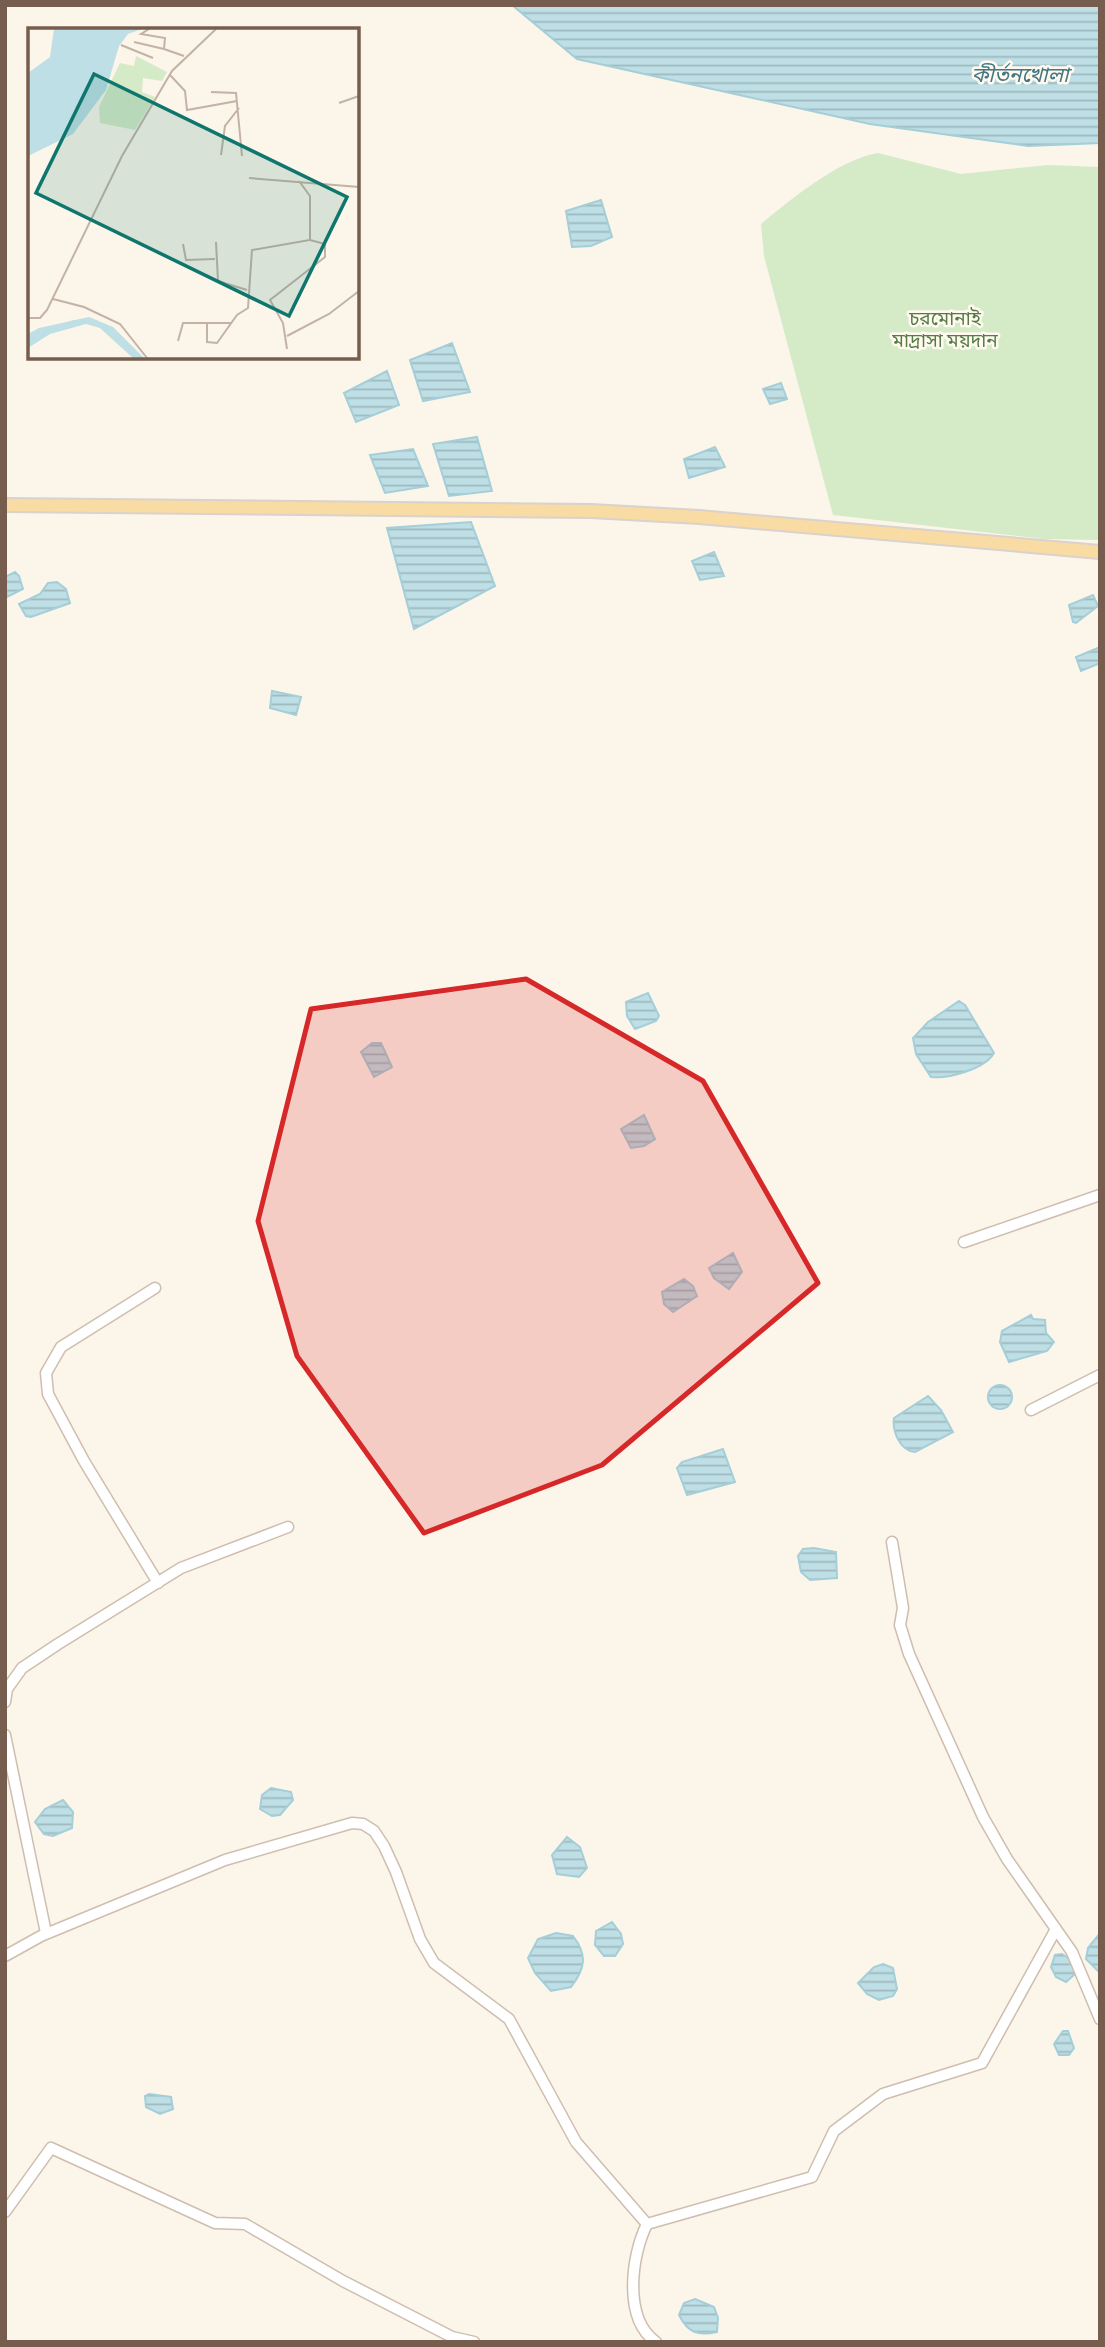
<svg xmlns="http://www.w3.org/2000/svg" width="1105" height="2347" font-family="Cabin,'Noto Sans Bengali',sans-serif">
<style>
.park{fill:#d5eac7}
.water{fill:url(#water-rules);stroke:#a4ced8;stroke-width:2}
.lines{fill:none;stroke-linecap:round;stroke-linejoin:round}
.minor-casing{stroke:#cebeaf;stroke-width:13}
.major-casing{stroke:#d9d2cd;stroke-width:16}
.minor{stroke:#fff;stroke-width:10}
.major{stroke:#f9dba4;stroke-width:12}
.marked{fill:#d62828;fill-opacity:0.2;stroke:#d62828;stroke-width:5;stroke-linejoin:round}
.labels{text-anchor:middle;stroke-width:5;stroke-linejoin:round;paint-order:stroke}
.park-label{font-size:19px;fill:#547c45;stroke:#fff9f0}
.water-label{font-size:21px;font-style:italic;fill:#437783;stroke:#fff9f0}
.inset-river{fill:none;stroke:#bedfe6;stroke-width:3.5}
.inset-road{fill:none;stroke:#c3b3a6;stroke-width:2}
.view{fill:#0f766e;fill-opacity:0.15;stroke:#0f766e;stroke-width:3.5}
.inset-edge{fill:none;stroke:#775d4d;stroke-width:3.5}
</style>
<defs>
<pattern id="water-rules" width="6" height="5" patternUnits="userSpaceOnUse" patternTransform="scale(1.75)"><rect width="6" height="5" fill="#bedfe6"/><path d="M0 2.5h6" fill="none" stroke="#9fb8bd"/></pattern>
</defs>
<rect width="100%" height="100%" fill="#fcf5ea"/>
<!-- park -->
<path class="park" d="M878 153 961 174 1048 165 1100 167V540L1044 539 833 515 764 256 761 224C791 199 840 159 878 153Z"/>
<!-- water -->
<path class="water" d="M512 5H1100V143L1028 146 870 124 577 59Z
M601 200 612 237 591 246 572 247 566 211Z
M452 343 470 392 423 401 410 360Z
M387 371 399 405 356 422 344 393Z
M781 383 787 399 770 404 763 389Z
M477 437 492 491 449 496 433 444Z
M715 447 725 467 689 478 684 459Z
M413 449 428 486 385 493 370 455Z
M471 522 495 586 414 629 387 528Z
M714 552 724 576 700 580 692 561Z
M15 572 19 576 23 589 7 597 5 577Z
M57 582 66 589 70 603 31 617 26 616 19 604 40 594 48 583Z
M1093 595 1098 606 1076 623 1073 622 1069 605Z
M1100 647V663L1081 671 1076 657Z
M272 691 301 697 296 715 270 708Z
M648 993 659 1016 656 1021 635 1029 627 1016 626 1002Z
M959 1001 965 1005 994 1053C985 1069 948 1079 931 1077L916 1054 913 1038 928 1022Z
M372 1043H381L392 1067 374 1077 361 1052Z
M644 1115 655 1139 644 1146 631 1148 621 1129Z
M733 1253 742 1272 729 1289 714 1278 709 1268Z
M684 1279 693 1286 697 1296 673 1312 664 1304 662 1292Z
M1031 1315 1033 1319 1045 1320 1046 1333 1054 1342 1047 1351 1009 1362 1000 1342 1002 1331Z
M988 1397a12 12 0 1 1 24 0a12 12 0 1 1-24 0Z
M928 1396 941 1410 953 1432 915 1452C900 1451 892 1431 894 1418Z
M723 1449 735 1482 687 1495 677 1468 682 1462Z
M814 1548 836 1552 837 1578 810 1580 801 1572 798 1556 803 1549Z
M271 1788 291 1792 293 1800 280 1815 272 1816 260 1809 262 1795Z
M63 1800 73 1812 72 1828 53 1836 44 1834 35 1822 45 1809Z
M567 1837 580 1847 587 1868 579 1877 557 1874 552 1855Z
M612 1922 621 1934 623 1944 615 1956H604L595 1945 596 1931Z
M556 1933 573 1936C588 1955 585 1969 571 1987L551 1991 535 1973 528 1958 538 1939Z
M1100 1933V1973L1086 1959 1088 1948Z
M1062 1954 1072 1960 1075 1974 1066 1982 1056 1977 1051 1967 1055 1955Z
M883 1964 893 1968 897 1989 893 1996 879 2000 867 1994 858 1983 874 1967Z
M1063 2031H1068L1074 2048 1069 2055H1059L1054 2044Z
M149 2094 171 2097 173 2109 160 2114 146 2107 145 2096Z
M695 2299 714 2307 718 2318 717 2332C698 2336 688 2333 679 2315L684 2303Z"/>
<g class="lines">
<defs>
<path id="minor" d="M964 1242 1100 1195
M155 1288 61 1347 46 1373 48 1394 84 1461 158 1583
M1031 1410 1100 1375
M892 1542 903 1608 900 1625 909 1654 983 1817 1007 1859 1072 1952 1100 2019
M5 1702 7 1689 22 1668 58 1644 181 1568 288 1527
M5 1735 46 1933
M5 1956 41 1936 225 1860 352 1823 363 1824 374 1831 384 1846 396 1872 420 1939 434 1963 509 2019 576 2142 647 2224 812 2177 834 2131 883 2094 982 2063 1056 1929
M5 2212 51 2148 215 2223 245 2224 343 2281 452 2337 474 2342
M647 2224C631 2256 623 2319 656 2342"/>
<path id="major" d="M5 505 591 511 699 517 1100 552"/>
</defs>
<!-- minor casing -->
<use href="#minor" class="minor-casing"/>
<!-- major casing -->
<use href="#major" class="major-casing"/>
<!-- minor -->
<use href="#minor" class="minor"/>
<!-- major -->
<use href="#major" class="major"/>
</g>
<!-- marked area -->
<path class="marked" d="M526 979 703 1081 818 1283 602 1465 424 1533 297 1356 258 1221 311 1009Z"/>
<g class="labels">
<!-- park labels -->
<g class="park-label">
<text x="945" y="325">চরমোনাই<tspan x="945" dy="22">মাদ্রাসা ময়দান</tspan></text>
</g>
<!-- water labels -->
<g class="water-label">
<text x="1020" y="82">কীর্তনখোলা</text>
</g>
</g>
<!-- overview -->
<g transform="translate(28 28)">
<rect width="331" height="331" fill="#fcf5ea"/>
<path d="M108 28 139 44 134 53 115 50 114 64 127 69 107 102 72 95 71 79 92 35 106 38Z" fill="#d5eac7"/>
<path d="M26 1H114L100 6 91 18 78 62 45 106 0 128V45L22 29ZM61 289 85 299 116 330H105L72 300 58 296 22 306 0 320V306L11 300Z" fill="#bedfe6"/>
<path class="inset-river" d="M0 85 47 56 66 1M0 311 45 294H68L111 330"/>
<path class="inset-road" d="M121 1 113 6 137 10 136 21 156 28M106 14 136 21M93 17 125 30M142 47 157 63 159 82 209 73M183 64 208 65 214 128M311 75 331 68M193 127 197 98 211 80M221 150 331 159M188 214 190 253 219 262M155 216 158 232 187 231M25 271 56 279 92 296 119 330M0 290H12L19 282 94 128 144 43 188 1M179 295H204M259 308 301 286 331 263M150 313 155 295H179V314L189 315 209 287 220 280 224 222 282 212V168L271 153M259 321 255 295 242 272 297 229V216L282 212"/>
<path class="view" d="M66 46 319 169 261 288 8 165Z"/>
<rect width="331" height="331" class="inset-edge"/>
</g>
<!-- border -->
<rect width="1105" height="2347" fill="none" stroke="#775d4d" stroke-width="14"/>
</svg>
